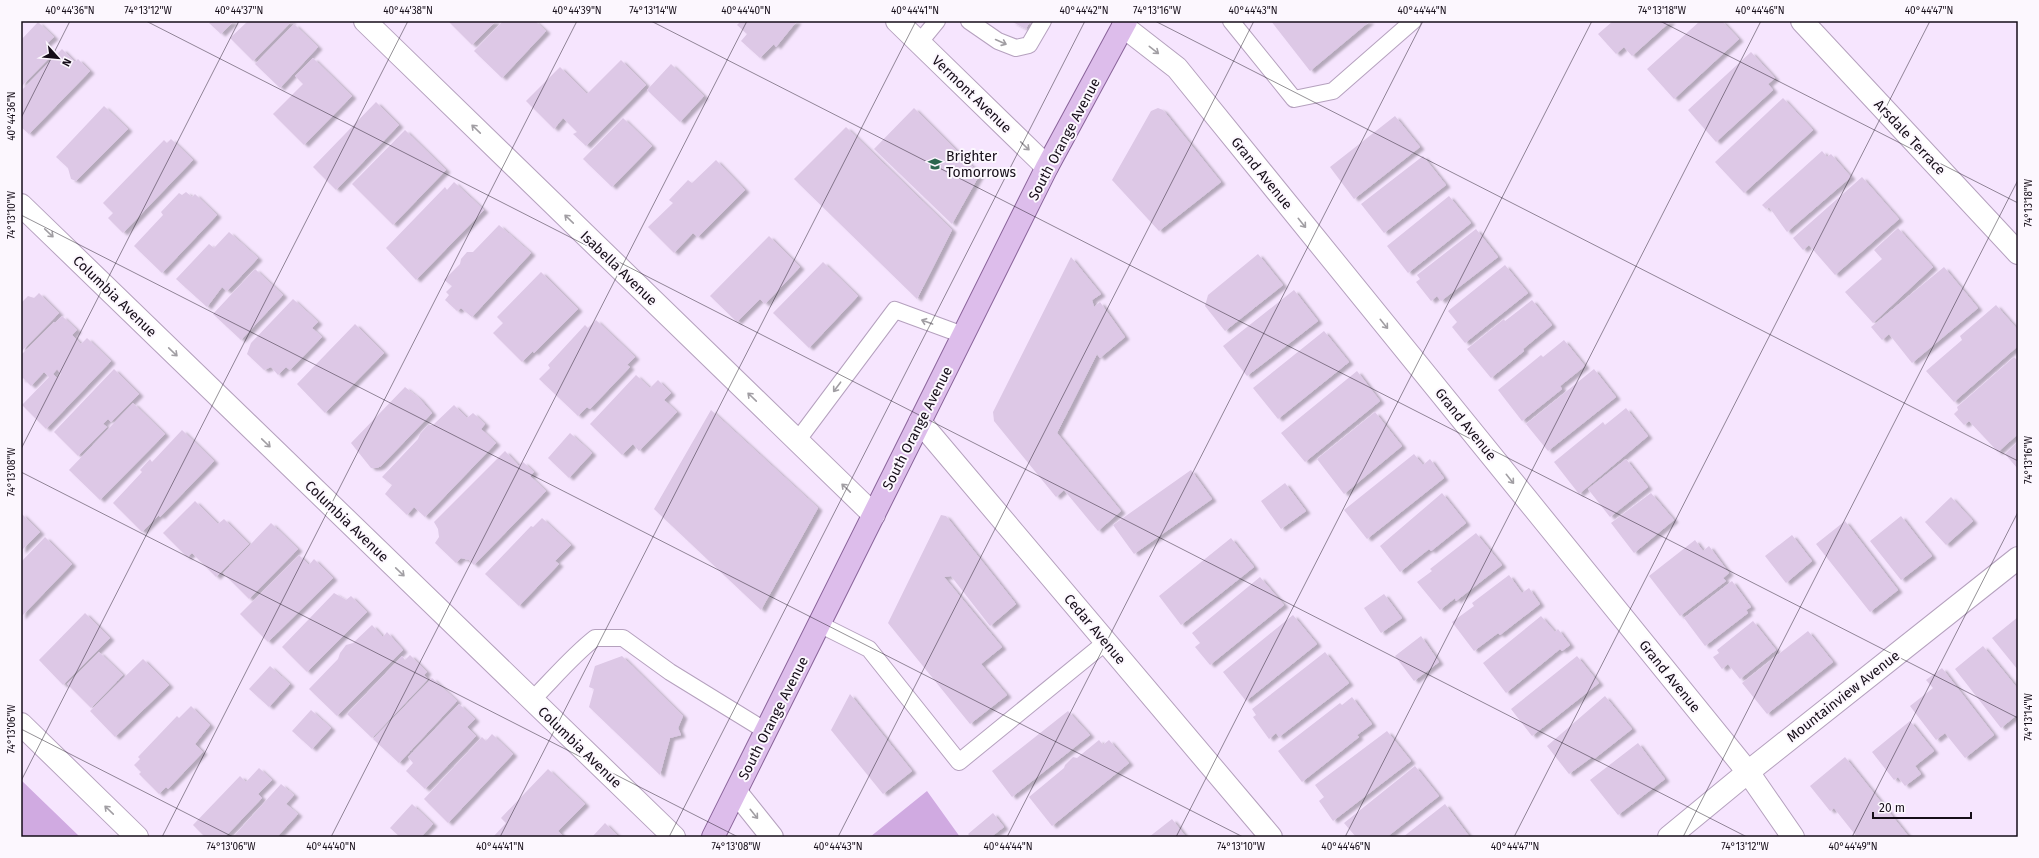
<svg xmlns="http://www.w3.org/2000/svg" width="2039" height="858" font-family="'Fira Sans',sans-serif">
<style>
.green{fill:#d0aae1}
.building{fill:#ddc8e6;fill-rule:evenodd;filter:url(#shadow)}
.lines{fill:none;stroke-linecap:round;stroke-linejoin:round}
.service-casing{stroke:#b5a1be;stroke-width:18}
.minor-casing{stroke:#b5a1be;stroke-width:24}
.primary-casing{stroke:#896399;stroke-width:24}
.service{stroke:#fff;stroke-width:16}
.minor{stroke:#fff;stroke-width:22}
.primary{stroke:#ddbdeb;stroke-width:22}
.oneway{stroke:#a19ea3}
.ticks{fill:none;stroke:#150d18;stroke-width:1;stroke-opacity:0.45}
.labels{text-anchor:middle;stroke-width:4;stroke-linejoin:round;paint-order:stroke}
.street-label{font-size:14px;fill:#150d18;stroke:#fcf7fe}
.poi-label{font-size:14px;fill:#150d18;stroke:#fcf7fe;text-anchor:start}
.neatline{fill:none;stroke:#150d18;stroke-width:1.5}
.ticks-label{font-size:10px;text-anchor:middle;fill:#150d18}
</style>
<defs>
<filter id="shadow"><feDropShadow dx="4.5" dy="2.5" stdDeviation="1" flood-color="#0004"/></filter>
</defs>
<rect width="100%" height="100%" fill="#f6e5fe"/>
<!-- green -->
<path class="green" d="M21 780 80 837H21Z
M927 791 960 837H870Z"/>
<!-- building -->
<path class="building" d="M212 21H234L221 34 209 23Z
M248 21H292L253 61 230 38Z
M448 21H496L472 45Z
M503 21H535L546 31 502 78 474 51Z
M741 21H797L776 47 774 44 760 58 741 41 747 34 737 25Z
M1011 21H1030L1026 29Z
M1271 21H1370L1310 71Z
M1613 21H1671L1632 56 1624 47 1616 54 1598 34Z
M1700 21H1722L1739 39 1674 99 1647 69Z
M38 22 54 37 45 45 54 53 21 87V40Z
M294 24 318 47 280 88 255 64Z
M62 49 75 62 78 59 90 71 29 134 21 127V91Z
M1751 52 1775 78 1768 84 1773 90 1716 142 1688 110Z
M313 58 352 96 304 145 273 114 303 84 295 76Z
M621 60 646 85 586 146 573 134 577 132 563 118 554 129 526 101 560 67 587 94Z
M671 64 704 96 680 122 647 90Z
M1783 98 1813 130 1744 193 1715 162Z
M376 102 399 125 336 190 313 167Z
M104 106 128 129 76 181 71 179 68 168 56 157Z
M914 108 980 174 952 224 874 149Z
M1158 108 1163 110 1221 182 1159 231 1112 180 1151 111Z
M1395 116 1420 147 1354 199 1330 167Z
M623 118 652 146 612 187 583 159Z
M846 127 952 230 917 299 794 179Z
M405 130 446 170 393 225 352 184Z
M171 139 193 160 123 233 108 218 113 213 103 203 164 140 167 143Z
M1822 151 1827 157 1831 154 1851 177 1787 232 1769 207 1766 209 1762 205Z
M1423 156 1446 185 1384 233 1361 204Z
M716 160 745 190 698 237 693 233 674 253 648 227 673 203 669 200 688 180 692 183Z
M1862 177 1899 219 1835 275 1809 245 1803 250 1793 238Z
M454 182 484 210 416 280 386 248 445 187 447 190Z
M186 192 192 197 195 194 217 215 162 273 134 246 163 215 161 212 179 193 182 195Z
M1449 196 1471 223 1408 273 1387 246Z
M499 225 531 253 472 317 461 308 457 311 445 300 449 295 446 292 452 286 444 280 460 264 461 259 467 252H473Z
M1898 228 1933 267 1873 323 1845 292 1882 259 1874 250Z
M1476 229 1498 257 1441 301 1437 296 1431 301 1416 282 1420 279 1417 275Z
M229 232 258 258 227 291 222 287 207 307 176 279 209 244 214 248Z
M769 236 800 267 765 304 760 299 737 322 710 296Z
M1258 254 1283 285 1225 331 1205 306 1208 295Z
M1071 257 1101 294 1092 300 1094 307 1100 302 1125 337 1100 358 1097 354 1057 433 1121 511 1098 531 1064 490 1056 497 994 421 993 412Z
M823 262 858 296 809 348 773 313Z
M1505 265 1528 293 1465 343 1452 327 1457 322 1448 311Z
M1944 267 1978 308 1912 363 1889 334 1882 340 1871 327Z
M255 269 283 295 241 340 213 314Z
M541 272 578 309 534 353 533 351 522 362 493 333 503 323 497 317Z
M1294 290 1318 321 1247 376 1223 346Z
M39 293 59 313 21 352V303L28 296 34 298Z
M293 299 318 322 312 328 322 337 290 370 286 367 278 375 271 367 264 370 247 354 251 343Z
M1532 300 1552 325 1523 349 1524 351 1491 378 1467 349 1504 319 1505 321Z
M1996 305 2018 330V346L1954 402 1926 371 1962 340 1960 336Z
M62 316 77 330 72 335 81 344 87 338 111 361 46 429 22 405 49 377 44 372 31 386 23 378 21 380V355L54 322 55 323ZM57 369 61 374 57 378 53 374Z
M596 320 635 357 627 365 630 367 590 409 587 407 578 416 539 379 550 368 548 365 585 325 588 328Z
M355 324 384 353 325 413 297 384Z
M1324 331 1349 362 1278 419 1253 388Z
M1564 340 1585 366 1560 386 1562 389 1522 421 1498 390 1541 355 1543 357Z
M2014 357 2017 360 2018 359V434L1998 452 1969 421 1964 425 1954 414 1958 410 1957 407Z
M114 369 139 394 111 422 108 419 103 424 107 427 78 456 54 432Z
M1594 369 1616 397 1548 451 1526 424Z
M1357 371 1380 401 1305 462 1281 433Z
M636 375 650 388 658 380 671 393 664 400 677 412 639 451 633 444 622 455 590 424Z
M405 387 419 398 432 413 381 466 377 468H371L351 443Z
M133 403 165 434 100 500 69 470Z
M454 405 467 418 473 413 485 424 481 429 496 443 425 517 414 507 407 515 385 494 392 485 382 477 418 439 420 434 428 425H433Z
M1626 408 1648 436 1579 494 1554 462 1603 422 1605 425Z
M711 410 818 508 761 610 654 509Z
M1375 412 1402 446 1344 494 1317 459Z
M182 430 214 461 160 517 159 515 142 532 113 503 142 472 140 470 150 459 152 462Z
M570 433 592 453 569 478 548 458Z
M2018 441V469L2005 454Z
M505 451 519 466 523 462 534 472 530 476 546 491 474 565 469 560 461 558 456 563 435 543 439 537 438 529 434 522Z
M1414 454 1423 465 1430 459 1444 478 1367 539 1344 510Z
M1626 459 1648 487 1610 517 1588 489Z
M1191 470 1212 499 1134 554 1113 525Z
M1285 483 1306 511 1281 529 1261 501Z
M1442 493 1466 523 1431 551 1429 549 1400 572 1380 546Z
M1651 493 1674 520 1634 553 1611 523Z
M1951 497 1973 521 1946 545 1925 522Z
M195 501 218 524 224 519 249 544 216 577 192 553 187 557 163 533Z
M21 513 40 532 21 551Z
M941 515 946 516 1016 604 990 626 951 576 944 577 1002 647 981 664 1007 695 970 724 888 623Z
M1901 516 1932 556 1901 580 1870 541Z
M542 518 571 545 555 561 559 564 519 606 485 574 531 526 533 527Z
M1845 521 1898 590 1870 612 1816 544Z
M271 523 298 549 249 599 223 573Z
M1476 533 1502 565 1456 601 1455 598 1440 610 1417 582 1432 571 1430 569Z
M1792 535 1812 561 1786 583 1765 556Z
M45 537 72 564 21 617V562Z
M1231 538 1254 567 1181 625 1159 596Z
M1695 540 1703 551 1709 546 1729 573 1723 578 1726 581 1680 616 1649 576Z
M299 555 309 565 314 559 333 578 268 642 240 614Z
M1509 575 1522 593 1529 588 1540 604 1500 635 1498 633 1474 651 1452 622 1474 606 1472 603Z
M1260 577 1284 605 1210 665 1195 647 1200 643 1192 633Z
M1732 581 1751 607 1746 610 1748 613 1705 646 1684 618Z
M334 593 346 600 351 596 367 612 307 672 282 647Z
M1384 594 1402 618 1381 633 1364 608Z
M85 613 110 638 63 685 39 660Z
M1293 615 1317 644 1246 701 1223 672Z
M1541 616 1555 632 1558 629 1570 645 1562 651 1560 649 1506 693 1483 663Z
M2018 617V670L1992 638Z
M1753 621 1776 650 1740 679 1728 664 1722 669 1713 657 1719 653 1717 650Z
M372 625 383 637 387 632 403 650 337 716 309 689 338 659 340 653 346 645 353 643Z
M1808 631 1833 662 1767 714 1742 683Z
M1421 636 1439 662 1414 681 1395 656Z
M1983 646 2018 689V714L2001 728 1955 669Z
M99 652 123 675 91 708 67 684Z
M1325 652 1349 683 1279 737 1276 733 1269 739 1253 717 1256 715 1252 709Z
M410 655 427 672 424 675 428 679 372 738 347 714 402 656 405 660Z
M622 656 683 716 678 728 681 735 670 738 660 775 589 707 594 689 589 687 595 666Z
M1577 656 1599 683 1532 736 1511 709Z
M143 659 169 685 115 737 90 711Z
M270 666 290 684 269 707 249 689Z
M1942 668 1994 735 1965 758 1945 733 1936 740 1910 706 1933 688 1926 680Z
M432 678 457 701 399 763 373 739Z
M850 694 912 771 883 794 831 730Z
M1605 696 1632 729 1594 759 1592 757 1569 774 1547 746Z
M1352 697 1372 724 1357 735 1359 737 1302 782 1278 751 1340 703 1342 705Z
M459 704 475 719 467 727 476 736 425 789 406 771 413 763 408 757Z
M191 706 210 725 195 744 203 752 168 789 166 787 159 794 139 774 141 772 134 765 140 759 138 757 177 716 179 718Z
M311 710 331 728 312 749 292 731Z
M1068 711 1090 735 1012 797 992 771Z
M1910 721 1934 751 1915 766 1921 774 1905 786 1898 777 1894 780 1872 752Z
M1387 731 1411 761 1333 821 1319 801 1324 797 1315 785Z
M492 734 513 754 448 823 424 799 482 737 486 741Z
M1099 740 1103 745 1109 740 1129 763 1052 826 1029 797 1064 768 1065 765 1073 757 1077 758Z
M1638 743 1665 779 1618 815 1590 780Z
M1845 757 1909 837H1857L1834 808 1830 811 1810 786Z
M1415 766 1439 796 1387 837H1356L1344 823Z
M259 768 272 780 258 794 262 798 225 837H205L193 825 240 776 246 782Z
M548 769 585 804 558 831 564 837H493L506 823 501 818Z
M281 784 294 795 286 804 298 814 277 837H233Z
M412 804 433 824 421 837H400L390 828Z
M1445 804 1469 836 1468 837H1403Z
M993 813 1004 827 991 837H971L968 834Z
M1172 819 1186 837H1149Z
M605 823 619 837H592Z"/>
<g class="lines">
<defs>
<path id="service" d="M969 21 998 41 1016 48 1029 45 1043 21
M1231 21 1294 99 1333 91 1413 21
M919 43 937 21
M797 441 895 310 963 335
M819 624 869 649 959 762 1106 642
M532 700C553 679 572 656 595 638H623L670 672 766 731"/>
<path id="minor" d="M365 21 874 515
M897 21 1047 167
M1802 21 2018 253
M1123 26 1177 68 1748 772 1793 837
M21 205 674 837
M920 422 1271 837
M21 724 137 837
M736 792 772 837
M1669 837 1748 772 2018 558"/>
<path id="primary" d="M713 837 1047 167 1126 21"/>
</defs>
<!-- service casing -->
<use href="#service" class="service-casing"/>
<!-- minor casing -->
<use href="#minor" class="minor-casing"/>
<!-- primary casing -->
<use href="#primary" class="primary-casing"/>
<!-- service -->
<use href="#service" class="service"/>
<!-- minor -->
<use href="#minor" class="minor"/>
<!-- primary -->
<use href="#primary" class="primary"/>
</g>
<!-- one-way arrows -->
<defs><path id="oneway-shaft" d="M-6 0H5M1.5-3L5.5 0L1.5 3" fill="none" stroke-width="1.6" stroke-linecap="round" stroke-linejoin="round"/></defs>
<g class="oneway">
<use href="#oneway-shaft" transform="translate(1001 42) rotate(24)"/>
<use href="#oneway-shaft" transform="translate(1154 50) rotate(38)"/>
<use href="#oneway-shaft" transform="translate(476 129) rotate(-136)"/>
<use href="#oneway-shaft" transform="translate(1025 146) rotate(44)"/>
<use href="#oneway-shaft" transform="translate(569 219) rotate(-136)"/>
<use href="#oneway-shaft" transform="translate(1302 223) rotate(51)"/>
<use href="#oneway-shaft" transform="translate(49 233) rotate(44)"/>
<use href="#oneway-shaft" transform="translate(927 322) rotate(-160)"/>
<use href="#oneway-shaft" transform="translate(1384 324) rotate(51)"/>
<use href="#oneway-shaft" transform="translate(173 352) rotate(44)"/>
<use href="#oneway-shaft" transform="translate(837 387) rotate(127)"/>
<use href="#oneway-shaft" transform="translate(752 397) rotate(-136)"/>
<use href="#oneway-shaft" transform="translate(266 443) rotate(44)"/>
<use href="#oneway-shaft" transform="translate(1510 479) rotate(51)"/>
<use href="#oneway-shaft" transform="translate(846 488) rotate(-136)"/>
<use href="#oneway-shaft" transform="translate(400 572) rotate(44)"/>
<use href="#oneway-shaft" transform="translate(109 810) rotate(-136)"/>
<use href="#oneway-shaft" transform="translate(754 814) rotate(51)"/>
</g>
<!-- ticks -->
<path class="ticks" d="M146 21 1747 837M651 21 2018 718M1155 21 2018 461M1660 21 2018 203M21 118 70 21M21 215 1243 837M21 449 239 21M21 472 738 837M21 729 233 837M21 781 408 21M162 837 577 21M331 837 747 21M500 837 916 21M669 837 1085 21M838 837 1254 21M1007 837 1423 21M1176 837 1592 21M1345 837 1761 21M1514 837 1930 21M1683 837 2018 180M1852 837 2018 512"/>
<!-- icons -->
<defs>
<symbol id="school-bare" viewBox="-9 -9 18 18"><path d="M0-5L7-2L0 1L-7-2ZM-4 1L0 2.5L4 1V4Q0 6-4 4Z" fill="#2b654e" stroke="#fcf7fe" stroke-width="2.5" paint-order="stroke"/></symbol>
</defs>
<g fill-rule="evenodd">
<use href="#school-bare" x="925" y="154" width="20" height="20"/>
</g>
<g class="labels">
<!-- street labels -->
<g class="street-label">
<text transform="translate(972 94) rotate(44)" y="5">Vermont Avenue</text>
<text transform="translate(1910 137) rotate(47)" y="5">Arsdale Terrace</text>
<text transform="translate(1064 139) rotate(-62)" y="5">South Orange Avenue</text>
<text transform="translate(1262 173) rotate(51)" y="5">Grand Avenue</text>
<text transform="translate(619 268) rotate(44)" y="5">Isabella Avenue</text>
<text transform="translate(115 296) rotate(44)" y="5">Columbia Avenue</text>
<text transform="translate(1466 424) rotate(51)" y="5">Grand Avenue</text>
<text transform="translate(917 428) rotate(-63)" y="5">South Orange Avenue</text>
<text transform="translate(347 521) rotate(44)" y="5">Columbia Avenue</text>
<text transform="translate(1095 629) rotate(50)" y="5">Cedar Avenue</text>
<text transform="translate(1670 676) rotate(51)" y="5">Grand Avenue</text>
<text transform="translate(1843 696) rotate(-38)" y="5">Mountainview Avenue</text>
<text transform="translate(773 718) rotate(-63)" y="5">South Orange Avenue</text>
<text transform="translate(580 747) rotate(44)" y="5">Columbia Avenue</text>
</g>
<!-- poi labels -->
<g class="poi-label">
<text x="946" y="161">Brighter<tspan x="946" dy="16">Tomorrows</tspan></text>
</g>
</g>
<!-- border -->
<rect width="2039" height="858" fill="none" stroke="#fcf7fe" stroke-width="44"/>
<!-- north arrow -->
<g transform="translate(58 58) rotate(117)" stroke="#fcf7fe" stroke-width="3" paint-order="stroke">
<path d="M0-3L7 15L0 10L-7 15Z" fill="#150d18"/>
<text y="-6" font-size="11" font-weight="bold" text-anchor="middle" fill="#150d18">N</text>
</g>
<!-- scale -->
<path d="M1873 812v6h98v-6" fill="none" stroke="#150d18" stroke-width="2"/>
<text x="1879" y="812" font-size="12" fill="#150d18" stroke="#fcf7fe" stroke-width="3" paint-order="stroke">20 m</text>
<rect x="22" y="22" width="1995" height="814" class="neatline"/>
<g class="ticks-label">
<text x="70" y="14">40°44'36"N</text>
<text x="148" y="14">74°13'12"W</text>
<text x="239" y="14">40°44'37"N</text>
<text x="408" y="14">40°44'38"N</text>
<text x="577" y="14">40°44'39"N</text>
<text x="653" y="14">74°13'14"W</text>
<text x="746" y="14">40°44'40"N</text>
<text x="915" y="14">40°44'41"N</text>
<text x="1084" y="14">40°44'42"N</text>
<text x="1157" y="14">74°13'16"W</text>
<text x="1253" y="14">40°44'43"N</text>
<text x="1422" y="14">40°44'44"N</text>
<text x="1662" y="14">74°13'18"W</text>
<text x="1760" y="14">40°44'46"N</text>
<text x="1929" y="14">40°44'47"N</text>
<text transform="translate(11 116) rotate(-90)" y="4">40°44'36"N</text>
<text transform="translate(2028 203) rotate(-90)" y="4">74°13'18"W</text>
<text transform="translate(11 215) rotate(-90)" y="4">74°13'10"W</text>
<text transform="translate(2028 460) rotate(-90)" y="4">74°13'16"W</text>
<text transform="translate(11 472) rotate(-90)" y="4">74°13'08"W</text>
<text transform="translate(2028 717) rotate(-90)" y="4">74°13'14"W</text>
<text transform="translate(11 729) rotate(-90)" y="4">74°13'06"W</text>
<text x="231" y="850">74°13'06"W</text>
<text x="331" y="850">40°44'40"N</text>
<text x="500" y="850">40°44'41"N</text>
<text x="736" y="850">74°13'08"W</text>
<text x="838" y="850">40°44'43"N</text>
<text x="1008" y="850">40°44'44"N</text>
<text x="1241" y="850">74°13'10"W</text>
<text x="1346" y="850">40°44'46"N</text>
<text x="1515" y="850">40°44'47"N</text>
<text x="1745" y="850">74°13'12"W</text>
<text x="1853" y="850">40°44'49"N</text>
</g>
</svg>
